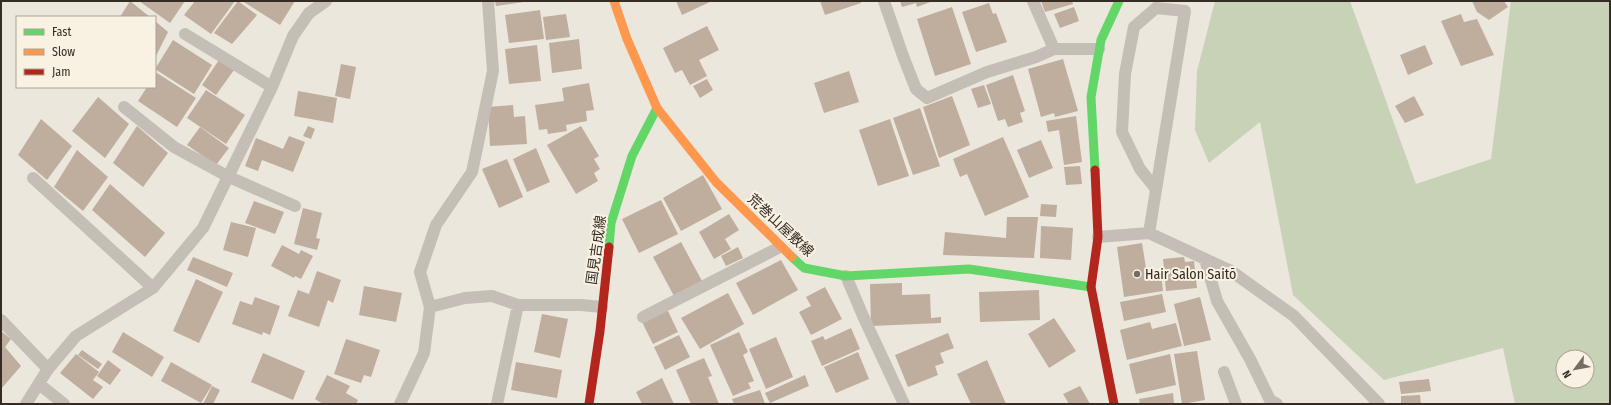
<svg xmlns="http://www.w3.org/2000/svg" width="1611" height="405" font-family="'Fira Sans Condensed','Noto Sans JP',sans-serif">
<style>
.green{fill:#c8d2b6;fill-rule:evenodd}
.building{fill:#bfad9e}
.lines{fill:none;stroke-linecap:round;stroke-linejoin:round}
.lane{stroke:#c4beb6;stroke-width:12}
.fast{stroke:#63d668;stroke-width:9}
.slow{stroke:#ff974d;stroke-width:9}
.jam{stroke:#b3261e;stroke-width:9}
.poi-dot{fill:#746d65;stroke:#f9f2e3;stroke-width:1.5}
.labels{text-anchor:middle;stroke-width:4;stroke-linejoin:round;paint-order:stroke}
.street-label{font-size:14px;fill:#342c25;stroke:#f9f2e3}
.poi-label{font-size:14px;fill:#342c25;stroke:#f9f2e3;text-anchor:start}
</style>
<rect width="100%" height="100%" fill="#ebe7dd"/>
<!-- green -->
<path class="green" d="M1215 1H1350L1416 184 1491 159 1511 1H1610V404H1515L1503 348 1384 380 1293 295 1260 122 1209 163 1195 130 1197 71ZM1563 357H1587V381H1563Z"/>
<!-- building -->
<path class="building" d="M130 1 150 17H120Z
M139 1H185L170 23Z
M195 1H235L211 34 184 15Z
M238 1 257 15 232 44 214 33Z
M242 1H295L280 25Z
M495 1H524V2L496 6Z
M676 1H712L682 15Z
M820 1H861V3L825 15Z
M900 1H933L917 7 916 3 902 7Z
M1041 1H1072L1073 4 1045 12Z
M1472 1H1504L1508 7 1489 20 1477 12Z
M989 3 993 14 996 13 1007 42 976 52 962 12Z
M952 7 971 64 935 76 917 19Z
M1074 7 1079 21 1060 28 1054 14Z
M540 10 544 39 509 43 505 15Z
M566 14 570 37 546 40 543 17Z
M1461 14 1464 22 1477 19 1494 55 1461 66 1441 21Z
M155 21 168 32 155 58Z
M707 26 719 50 699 60 707 76 690 85 682 70 675 73 663 48Z
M579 39 582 69 552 73 549 43Z
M173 40 212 65 194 94 155 69Z
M537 45 541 81 509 84 505 49Z
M1425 45 1433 64 1408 75 1400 55Z
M221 57 234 70 216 95 202 85Z
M1063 59 1078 111 1055 117 1054 113 1041 117 1028 69Z
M341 64 356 67 350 99 335 96Z
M849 71 859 102 824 113 814 83Z
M157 73 196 98 177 127 138 101 147 87H155V75Z
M1013 75 1025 111 1020 113 1023 122 1008 127 1005 119 998 121 986 85Z
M707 79 713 90 700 98 693 86Z
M589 83 594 110 586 111 587 121 566 125 567 131 548 134 547 129 539 130 535 105 564 101 562 88Z
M984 85 991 104 978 108 971 89Z
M206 90 245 115 226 144 187 118Z
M298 91 337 98 333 123 294 116Z
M952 96 970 145 939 158 923 107Z
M1414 96 1424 115 1405 123 1395 106Z
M98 97 129 124 105 158 72 131Z
M513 105 514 117 525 116 527 144 490 146 488 107Z
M920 108 940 166 913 175 893 118Z
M1076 116 1082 162 1064 165 1059 130 1048 132 1046 121Z
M41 119 72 146 47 180 18 155Z
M890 119 909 176 878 186 859 130Z
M137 126 168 153 143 187 113 163Z
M308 126 315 129 311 139 303 136Z
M581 126 599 156 594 159 600 169 594 173 598 181 576 194 547 145Z
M200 127 229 148 216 165 187 145Z
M289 136 305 142 293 172 262 160 258 171 245 166 256 138 283 149Z
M1003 137 1029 197 985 216 967 174 960 177 953 159Z
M1041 140 1053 168 1029 178 1017 150Z
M536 148 550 182 527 192 513 159Z
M77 150 108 177 83 211 54 187Z
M507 159 523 197 499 208 482 169Z
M1080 166 1082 184 1066 185 1064 167Z
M703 175 722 209 681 231 663 198Z
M110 184 165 233 145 257 92 210Z
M661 200 678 234 639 253 622 219Z
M254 201 284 212 275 234 245 223Z
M1041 204 1057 205 1056 217 1040 216Z
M303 208 322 213 316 238 320 239 317 250 294 244Z
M729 214 739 230 725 239 731 249 714 259 699 232Z
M1007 217H1038L1034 258 943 255 945 232 1006 238Z
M231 222 256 228 248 257 223 250Z
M1041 226 1073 228 1071 260 1040 258Z
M681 242 702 281 674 296 653 257Z
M1142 243 1147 274 1161 272 1163 291 1124 297 1117 247Z
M282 245 299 254 301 250 313 256 301 279 295 276 294 278 271 266Z
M738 247 743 258 726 266 721 256Z
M193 257 233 273 227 287 187 270Z
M1184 257 1185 262 1194 261 1197 288 1166 291 1163 259Z
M781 260 798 290 753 315 736 283Z
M317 271 341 280 333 303 328 300 319 327 288 316 298 290 309 294Z
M196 279 223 292 199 343 173 331Z
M902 283V295L930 294 931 318 941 317V323L871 326 870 284Z
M364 286 402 293 396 322 359 315Z
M825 287 842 319 811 335 799 312 811 306 806 297Z
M1039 290 1040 320 980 322 979 292Z
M728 293 744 324 700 349 681 318Z
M1162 294 1166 312 1124 321 1120 302Z
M255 297 280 306 270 335 263 332 262 335 232 324 240 301 252 305Z
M1200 297 1211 340 1184 346 1174 304Z
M667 309 678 332 653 344 642 322Z
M542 314 568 319 560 358 534 352Z
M1054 318 1076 351 1049 368 1028 334Z
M1150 322 1152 329 1176 323 1182 346 1127 360 1120 330Z
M851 328 860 349 822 366 811 341 823 336 825 340Z
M1 331 11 339 5 347 21 366 1 389Z
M123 332 164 357 152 377 112 352Z
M739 332 748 352 743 355 754 381 748 383 751 388 733 396 710 345Z
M948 333 954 348 940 353 944 363 935 366 938 375 908 387 895 355Z
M679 335 690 357 665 370 654 347Z
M776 337 793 377 766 389 749 349Z
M346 339 380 350 371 377 364 375 361 383 334 374Z
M82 350 102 364 98 369 78 355Z
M1197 351 1205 400 1182 404 1174 354Z
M858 352 869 379 836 393 824 367Z
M263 353 305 371 293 400 251 382Z
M76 354 99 372 93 380 103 387 93 399 60 373Z
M1170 354 1176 385 1136 394 1129 364Z
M704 358 712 376 708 377 719 404H691L676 370Z
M108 360 121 370 110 385 97 376Z
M987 360 1006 404H971L957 374Z
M171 362 212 385 201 403 161 381Z
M516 362 562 370 557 398 511 390Z
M327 375 350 386 346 393 358 400 356 404H323L315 399Z
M805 375 809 386 770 403 765 393Z
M662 378 674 404H642L636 392Z
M1429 379 1431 391 1401 394 1399 382Z
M212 386 220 390 213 404H203Z
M1080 386 1090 404H1069L1063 394Z
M760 390 765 404H734L732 399Z
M1173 393 1174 404H1140L1139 399Z
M1420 395 1421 404H1401V396Z"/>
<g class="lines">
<!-- lane -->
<path class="lane" d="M884 1 903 56 916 89 927 98 987 72 1036 57 1054 49 1033 1
M185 34 272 87
M1054 49H1099
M124 107 174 147 229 177 295 206
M33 178 153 288
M1149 233 1231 271 1294 316 1379 404
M1098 237 1149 233 1185 11 1156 8 1134 27 1125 74 1122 132 1140 169 1156 189
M1205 259 1217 301 1250 359 1270 400 1277 404
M846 276 863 316 904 404
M430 307 465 298 492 296 518 305H581L602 307
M643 317 780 247
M1 320 48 369
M1224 372 1236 404
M39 384 64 404
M26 404 48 369 76 336 153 288 203 228 272 87 293 36 309 13 326 1
M400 404 424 353 430 307 420 272 436 225 472 172 493 71 488 1
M497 404 518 305"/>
<!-- fast -->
<path class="fast" d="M1095 170 1091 97 1101 40 1119 1
M609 247 611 223 632 156 657 108
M792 257 804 268 846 276 969 269 1091 287"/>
<!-- slow -->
<path class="slow" d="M614 1 627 39 657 108 716 182 792 257"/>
<!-- jam -->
<path class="jam" d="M1095 170 1098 237 1091 287 1114 404
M589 404 600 331 609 247"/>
</g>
<!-- markers -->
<circle class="poi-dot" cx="1137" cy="274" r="4"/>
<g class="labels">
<!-- street labels -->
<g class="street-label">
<text transform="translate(781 225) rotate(43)" y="5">荒巻山屋敷線</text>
<text transform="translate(596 250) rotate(-82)" y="5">国見吉成線</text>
</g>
<!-- poi labels -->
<g class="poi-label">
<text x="1145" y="279">Hair Salon Saitō</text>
</g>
</g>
<!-- border -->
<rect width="1611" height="405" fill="none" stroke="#342c25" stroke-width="4"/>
<!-- legend -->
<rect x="16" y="16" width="140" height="72" fill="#f9f2e3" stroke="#aaa397"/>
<rect x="24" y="29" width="20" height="6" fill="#63d668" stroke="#aaa397"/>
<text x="52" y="36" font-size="12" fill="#342c25">Fast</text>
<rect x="24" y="49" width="20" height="6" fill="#ff974d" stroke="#aaa397"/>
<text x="52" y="56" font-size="12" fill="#342c25">Slow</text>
<rect x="24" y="69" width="20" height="6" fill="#b3261e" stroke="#aaa397"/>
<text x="52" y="76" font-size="12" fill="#342c25">Jam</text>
<!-- north arrow -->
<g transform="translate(1575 369) rotate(238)"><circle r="19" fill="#f9f2e3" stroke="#aaa397"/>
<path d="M0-3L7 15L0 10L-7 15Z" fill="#746d65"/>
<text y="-6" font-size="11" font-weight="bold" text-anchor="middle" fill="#342c25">N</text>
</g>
</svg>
